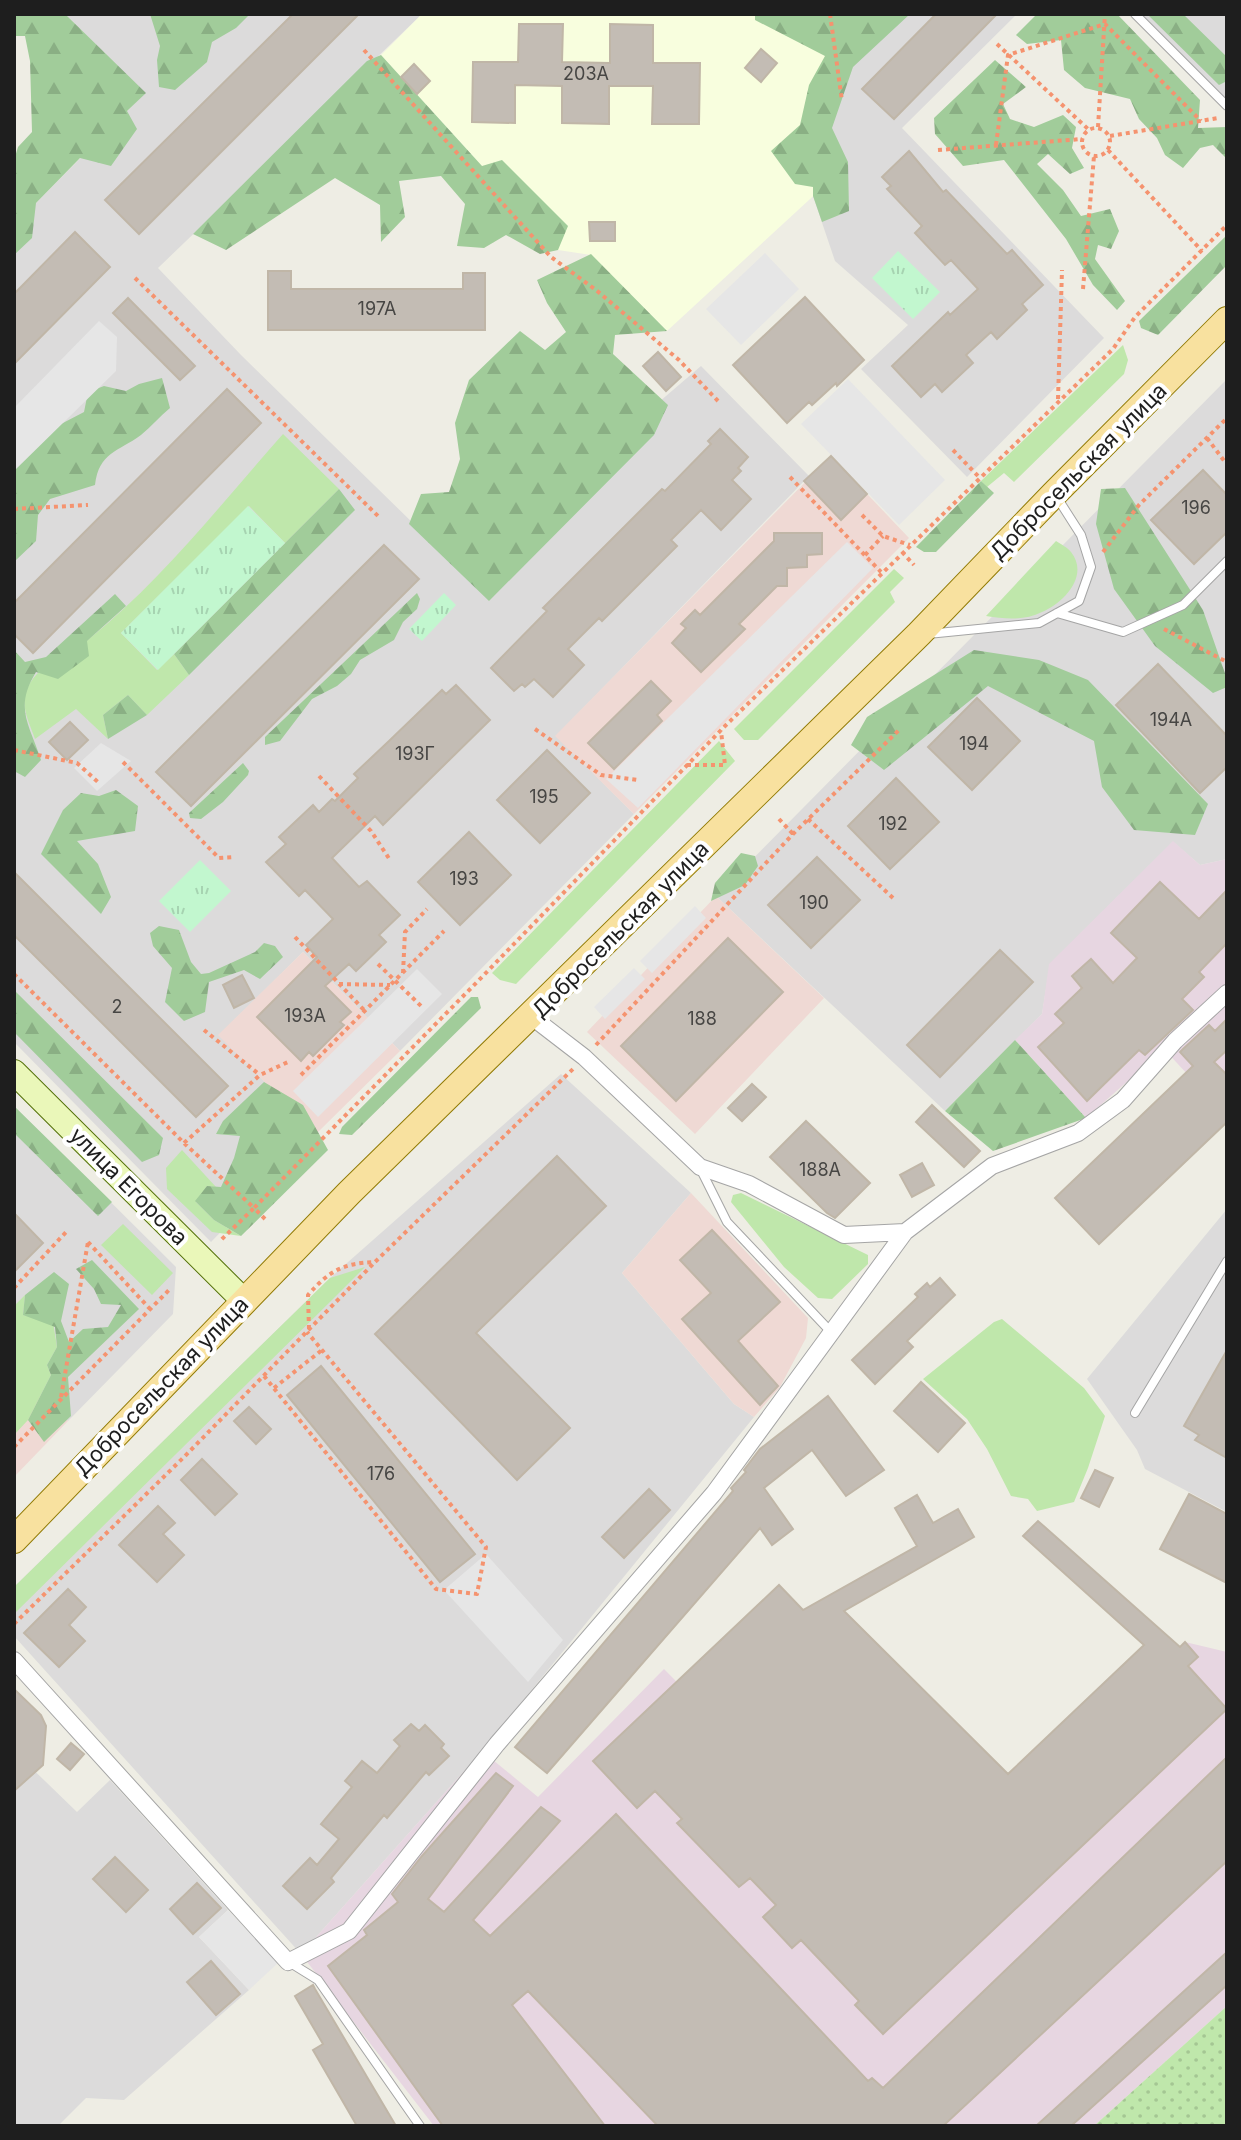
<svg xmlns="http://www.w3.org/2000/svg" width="1241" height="2140" font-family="Inter,sans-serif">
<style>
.residential{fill:#dcdbdb}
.commercial{fill:#efd9d4}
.industrial{fill:#e7d6e1}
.education{fill:#f8fede}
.grass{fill:#bfe7ab}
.forest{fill:url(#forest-firs)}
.park{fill:url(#park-tufts)}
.garden{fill:url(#garden-dots)}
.parking{fill:#e6e6e6}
.building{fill:#c3bcb4;stroke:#c0b6a7;stroke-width:2}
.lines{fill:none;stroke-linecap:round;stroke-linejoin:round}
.service-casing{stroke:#a5a5a5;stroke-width:10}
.minor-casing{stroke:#a5a5a5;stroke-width:18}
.secondary-casing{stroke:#547109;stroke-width:26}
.primary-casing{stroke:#927b05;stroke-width:28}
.path{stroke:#f5936f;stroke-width:4;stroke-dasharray:4 4;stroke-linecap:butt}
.service{stroke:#fff;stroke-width:8}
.minor{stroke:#fff;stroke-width:16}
.secondary{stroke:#eaf7b9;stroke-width:24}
.primary{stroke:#f8e19f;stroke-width:26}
.labels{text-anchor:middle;stroke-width:8;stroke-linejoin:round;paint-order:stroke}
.number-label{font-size:18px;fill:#474644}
.street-label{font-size:22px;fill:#1e1e1e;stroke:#fff}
</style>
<defs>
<pattern id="forest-firs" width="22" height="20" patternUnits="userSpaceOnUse" patternTransform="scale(2)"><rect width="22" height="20" fill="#a1cc9a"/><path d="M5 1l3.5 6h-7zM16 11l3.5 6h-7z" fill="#8aaf84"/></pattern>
<pattern id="park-tufts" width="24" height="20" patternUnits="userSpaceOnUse" patternTransform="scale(2)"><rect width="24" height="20" fill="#c2f7cf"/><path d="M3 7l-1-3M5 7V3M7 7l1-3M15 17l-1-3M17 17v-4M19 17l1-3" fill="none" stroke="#a6d3b1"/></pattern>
<pattern id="garden-dots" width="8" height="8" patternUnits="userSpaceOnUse" patternTransform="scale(2)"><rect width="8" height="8" fill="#bfe7ab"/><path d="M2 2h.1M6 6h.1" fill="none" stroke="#a4c693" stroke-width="1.8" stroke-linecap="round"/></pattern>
</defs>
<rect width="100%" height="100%" fill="#eeede4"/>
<!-- residential -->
<path class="residential" d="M65 14H422L158 268 241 355 462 571 701 366 809 476 556 736 634 814 400 1051 303 952 219 1035 316 1134 211 1242 14 1042V225L145 93Z
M821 14H1017L902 128 1104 338 967 477 861 369 908 325 835 261 813 196 822 187Z
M1140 14H1227V101Z
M1227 379V859L1200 865 1173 842 1050 964 1042 1014 945 1111 716 896Z
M561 1074 691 1193 622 1273 734 1404 754 1417 482 1751 301 1954 14 1636V1587L330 1278Z
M14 1106 176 1267 173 1314 68 1421 14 1371Z
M1227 1209V1512L1145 1469 1137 1450 1087 1379Z
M14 1751 77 1812 110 1780 228 1910 199 1937 249 1990 124 2100 86 2098 58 2126H14Z"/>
<!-- commercial -->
<path class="commercial" d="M831 456 909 538 634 814 555 736Z
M716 896 824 998 695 1134 587 1032Z
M303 952 400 1051 316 1134 218 1035Z
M691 1193 808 1318 806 1338 780 1387 754 1417 734 1404 622 1273Z
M14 1371 68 1421 14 1477Z"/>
<!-- industrial -->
<path class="industrial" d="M1173 841 1200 865 1227 859V1117L1164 1049 1086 1118 1015 1040 1042 1014 1049 964Z
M1185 1642 1227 1652V2006L1094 2126H434L301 1954 482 1751 538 1797 664 1669 738 1744 1004 1807Z"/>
<!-- education -->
<path class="education" d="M422 14H821L825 56 822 188 667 331 591 255 558 250 381 55Z"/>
<!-- grass -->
<path class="grass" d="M1123 345 1128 360 1124 374 1014 482 1004 473 987 487 981 481Z
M283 434 339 489 285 543 249 506 121 633 157 670 174 654 189 675 147 715 128 695 103 715 108 739 76 709 35 739C29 722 19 704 28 687 40 662 69 656 89 639 162 580 221 504 283 434Z
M1056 541C1061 544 1068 548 1071 552 1090 576 1063 603 1042 612 1024 621 1005 619 986 616Z
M894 569 904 578 890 592 895 602 758 740H744L734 729Z
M719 741 735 761 516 984 500 980 492 973Z
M182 1150 216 1187 207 1186 196 1202 214 1220 241 1236 212 1232 167 1189 166 1168Z
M741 1193 868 1255V1264L832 1299 818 1298 784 1267 731 1202 733 1195Z
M123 1224 173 1273 152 1295 101 1245Z
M365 1267 333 1299 14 1614V1587L330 1278Z
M25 1295 23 1315 53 1322 57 1347 47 1365 51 1375 28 1420 14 1435V1306Z
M1002 1319 1084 1388 1105 1416 1088 1468 1074 1502 1037 1511 1028 1499 1011 1496 987 1449 967 1419 923 1379 994 1322Z"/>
<!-- forest -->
<path class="forest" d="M14 14H65L146 93 127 111 137 129 111 166 80 158 36 203 32 238 14 255V160L18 147 32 132 30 61 25 36H14Z
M150 14H250L236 28 212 42 207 62 175 90 159 87 157 60 160 46Z
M755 14H910L853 67 832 128 848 162 849 211 822 222 813 196V187L795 184 771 151 800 125 809 85 825 56 755 20Z
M1037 14H1117L1200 100 1198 128 1227 127V159L1213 145 1200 148 1183 168 1165 155 1157 138 1139 119 1130 99 1085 88 1064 70 1061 40 1027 44 1016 35Z
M1147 14H1183L1227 57V81L1219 85Z
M381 55 482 166 502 160 568 226 558 250 540 254 506 235 484 248 457 246 465 204 441 176 399 181 405 217 381 242 380 205 335 178 226 250 193 234 367 61Z
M995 60 1026 87 1003 104 1010 119 1034 127 1063 115 1076 127 1072 148 1084 168 1070 174 1048 154 1037 164 1063 190 1081 216 1110 209 1119 231 1111 249 1098 245 1095 259 1125 301 1117 310 1093 285 1066 239 1004 160 963 166 935 134 934 118Z
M1227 235V265L1158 335 1141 328 1139 321Z
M591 254 667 331 615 335 613 354 668 405 654 435 489 601 409 524 421 494 449 492 460 459 455 423 469 380 520 331 545 350 566 332 547 303 537 280Z
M162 378 170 408C160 416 151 427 141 435 118 452 99 452 95 485L50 499 38 515 36 541 14 562V462L61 424 84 412 88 392 104 386 126 391 139 384Z
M981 481 994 493 936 552H924L916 547Z
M1125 488 1203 610 1227 679V687L1213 693 1155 646 1114 589 1096 524 1101 489Z
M339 489 355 510 189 675 174 654Z
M417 593 420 599 417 609 403 622 394 640 360 660 351 674 337 686 312 699 280 741 265 745V737Z
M115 594 126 606 87 641 89 656 58 679 36 672C14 708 29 723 41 760L25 777 14 771V650L25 662 46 657Z
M974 650 1039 660 1088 680 1208 804 1195 835 1134 830 1102 787 1094 741 988 686 884 770 851 745 867 717Z
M128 695 147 715 108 739 103 715Z
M243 763 249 771 248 775 223 802 201 819 190 818 189 813Z
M116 790 138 806 135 831 77 841 98 864 111 897 101 914 41 854 63 810 81 793 99 796Z
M741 853 755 856 758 866 745 885 711 901 715 883Z
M159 926 179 930 191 962 201 974 209 973 255 952 264 943 275 946 283 957 260 979 244 970 209 982 205 1012 184 1021 165 1002 172 968 153 946 150 933Z
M14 990 163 1138 159 1155 142 1162 14 1032Z
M471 997H478L481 1008 352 1135 339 1134 342 1127Z
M1015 1040 1086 1118 993 1151 945 1111Z
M264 1082 303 1105 328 1150 241 1236 214 1220 195 1201 207 1186 221 1187 234 1158 240 1136 216 1134 223 1121Z
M14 1106 112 1202 98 1216 14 1133Z
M92 1260 139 1309 68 1377 71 1416 44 1442 28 1420 51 1375 47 1365 57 1347 55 1327 23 1315 25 1295 54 1272 69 1284 61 1321 69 1342 83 1329 108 1327 121 1305 101 1304 94 1289 76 1269Z"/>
<!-- park -->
<path class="park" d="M898 251 940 292 913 319 872 278Z
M248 506 285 543 158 670 121 633Z
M444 593 456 605 422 641 409 629Z
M200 860 231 891 190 932 159 901Z"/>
<!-- garden -->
<path class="garden" d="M1227 2006V2126H1094Z"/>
<!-- parking -->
<path class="parking" d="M765 253 799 289 741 345 706 309Z
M99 321 117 337 116 371 14 471V408Z
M848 379 945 480 899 525 801 424Z
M847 542 873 568 638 808 606 779Z
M101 743 131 761 97 791 74 768Z
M695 906 706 918 652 973 640 961Z
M634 968 645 979 605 1019 594 1007Z
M417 969 442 994 318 1117 293 1091Z
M486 1554 563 1640 528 1682 444 1590Z
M228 1910 278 1963 249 1990 199 1937Z"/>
<!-- building -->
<path class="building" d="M293 14H359L139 234 105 200Z
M936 14H997L894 119 862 89Z
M519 24H563L562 62 610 63V24L653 25V63H700L699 124H652L653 86H609V124L562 123V86L515 85V123L472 122 473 62H518Z
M761 49 777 63 761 82 745 68Z
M414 64 430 81 417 94 401 77Z
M909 151 943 192 946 190 1007 254 1012 250 1043 285 1022 304 1027 310 997 339 991 332 966 355 973 363 942 392 935 384 921 397 892 366 948 312 950 315 978 289 951 260 945 265 915 233 922 226 887 189 891 186 882 177Z
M589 222H615V241H590Z
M75 232 110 267 14 364V294Z
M268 271H291V289H463V273H485V330H268Z
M805 297 864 360 837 386 836 383 812 405 809 402 787 423 733 365Z
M128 298 195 366 180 380 113 313Z
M658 352 681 377 666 391 643 366Z
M227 389 261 423 33 653 14 634V603Z
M720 429 748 457 738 468 741 471 732 480 751 499 721 530 701 510 671 540 677 546 602 621 599 618 568 649 584 665 553 697 534 679 525 687 522 684 514 691 491 668 547 611 543 608 662 489 665 491 711 444 708 441Z
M831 456 867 494 841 520 804 481Z
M1203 470 1227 495V532L1194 564 1151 520Z
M774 533H822V554L807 555V567L787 568V586H777L739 624 745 629 701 672 672 643 686 628 681 624 695 610 700 615 774 541Z
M384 545 419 579 191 806 156 772Z
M1158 664 1227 736V767L1200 793 1116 705Z
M651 681 671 701 657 715 662 721 614 769 588 743Z
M456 685 490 720 383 825 375 816 332 858 359 887 367 881 400 915 379 935 386 942 356 971 349 964 325 986 351 1012 340 1022 344 1025 313 1056 309 1052 301 1061 257 1017 317 957 306 945 333 919 305 890 299 896 266 862 286 844 279 837 313 805 319 812 332 799 335 801 358 778 354 774 389 741 442 690 446 694Z
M977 698 1020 741 972 790 928 747Z
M70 722 88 740 67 760 49 742Z
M547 750 590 793 540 843 497 800Z
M896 778 939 822 890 869 848 826Z
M469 832 511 875 460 925 418 882Z
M817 857 860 900 811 948 768 905Z
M14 872 228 1086 196 1117 14 935Z
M1160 882 1199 919 1227 890V943L1199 972 1204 977 1182 999 1193 1010 1145 1055 1139 1050 1087 1101 1038 1047 1064 1023 1055 1014 1082 988 1072 976 1091 959 1113 983 1137 958 1111 933Z
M728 938 783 992 676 1101 621 1046Z
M1000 950 1033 982 940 1077 907 1045Z
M242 975 254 998 234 1008 223 985Z
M1227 1019V1050L1214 1062 1227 1075V1122L1099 1244 1055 1198 1193 1066 1180 1052 1183 1049 1209 1025 1215 1031Z
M752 1084 766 1097 742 1121 728 1108Z
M932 1105 980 1151 964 1167 916 1122Z
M806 1121 870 1183 835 1218 827 1213 770 1157Z
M557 1156 606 1206 476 1333 570 1428 517 1480 375 1334Z
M922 1163 934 1185 912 1197 900 1175Z
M14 1213 43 1243 14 1272Z
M712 1230 780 1302 738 1341 778 1386 760 1405 682 1319 711 1293 680 1260Z
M940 1278 955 1295 907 1341 913 1347 875 1384 852 1360 918 1297 915 1294 927 1283 930 1287Z
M1227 1350V1458L1195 1440 1199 1435 1184 1426Z
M321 1366 475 1554 440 1582 287 1395Z
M921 1382 965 1423 938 1452 894 1411Z
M828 1396 884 1470 846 1496 812 1450 764 1488 793 1529 772 1545 760 1528 547 1773 515 1747 733 1491 731 1488 746 1472 744 1470 760 1449Z
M249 1407 271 1429 256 1444 234 1421Z
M202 1459 237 1494 215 1515 181 1480Z
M1095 1470 1113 1478 1099 1507 1081 1498Z
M649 1489 670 1510 624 1558 602 1537Z
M1189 1494 1227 1514V1583L1160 1549Z
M917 1495 933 1523 958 1509 974 1537 844 1611 1008 1774 1144 1645 1023 1536 1038 1521 1180 1647 1185 1642 1198 1657 1188 1666 1227 1709 883 2034 855 2005 859 2001 801 1940 792 1948 763 1917 776 1905 750 1878 739 1887 677 1823 682 1819 655 1791 637 1808 593 1761 779 1585 803 1610 917 1546 895 1508Z
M158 1506 175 1523 163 1534 184 1555 157 1582 119 1545Z
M68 1589 86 1607 69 1625 85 1641 59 1667 24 1633Z
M14 1689 41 1715 46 1726 43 1765 14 1791Z
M411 1724 419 1731 425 1725 444 1744 441 1748 449 1756 429 1775 426 1772 387 1818 384 1815 331 1878 334 1882 307 1909 283 1886 310 1858 317 1865 339 1839 321 1824 352 1787 345 1781 362 1761 377 1773 400 1746 394 1740Z
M71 1743 84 1754 70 1770 57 1759Z
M1227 1757V1861L943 2126H658L528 1991 512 2005 605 2126H443L328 1966 367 1935 364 1930 398 1902 392 1894 422 1856 496 1773 513 1786 428 1899 444 1912 541 1807 560 1821 473 1920 490 1936 616 1814 868 2081 872 2078 883 2088Z
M115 1857 148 1890 126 1912 93 1879Z
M197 1883 221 1908 193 1934 170 1909Z
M1227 1952V1985L1071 2126H1036Z
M211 1961 240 1994 216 2015 187 1982Z
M313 1985 315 1989 396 2126H357L313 2050 323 2044 295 1996Z"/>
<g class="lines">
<defs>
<path id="service" d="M1135 14 1227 106
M1057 613 1123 632 1183 605 1227 561
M928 634 1039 623 1079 601 1091 567 1081 535 1058 499
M700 1168 727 1222 831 1332
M1135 1413 1227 1261
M289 1962 318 1980 420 2126"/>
<path id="minor" d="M532 1017 584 1057 700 1167 749 1184 844 1235 905 1232 992 1166 1078 1133 1123 1100 1175 1041 1227 993
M14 1660 288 1962 349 1931 497 1744 714 1493 905 1232"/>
<path id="secondary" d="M14 1072 243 1300"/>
<path id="primary" d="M14 1540 349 1193 919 634 1054 494 1227 320"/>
</defs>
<!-- service casing -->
<use href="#service" class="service-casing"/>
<!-- minor casing -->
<use href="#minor" class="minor-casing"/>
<!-- secondary casing -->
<use href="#secondary" class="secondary-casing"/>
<!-- primary casing -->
<use href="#primary" class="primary-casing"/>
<!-- path -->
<path class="path" d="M830 14 842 101
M997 44 1088 129
M364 50 551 257 596 290 679 360 718 401
M1098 127 1105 14
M1082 142a14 14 0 1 1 28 0a14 14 0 1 1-28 0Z
M1110 136 1218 118
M996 145 1008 55 1105 24 1201 121
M938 150 1082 139
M1108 150 1202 251
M135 278 378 516
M1083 289 1094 156
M1058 399 1062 270
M1207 438 1225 462
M953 450 979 477
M790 477 881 572
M14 509 88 505
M862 515 883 536 910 545
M902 552 914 565
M1103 552 1139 505 1227 418
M865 555 883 536
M1164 629 1227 662
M535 729 601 775 638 780
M14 750 77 763 99 783
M123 762 219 858 235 857
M687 765H725L721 731
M319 776 371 831 390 860
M779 819 793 834
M808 819 893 898
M295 937 364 1010
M378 964 421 1006
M403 973 405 932 427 909
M14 974 184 1143 254 1208 221 1240
M339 984 390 985
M204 1030 260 1075
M596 1045 793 834 899 730
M301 1075 444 931
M184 1143 260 1075 288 1062
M265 1219 254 1208 482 977 725 726 1113 349 1135 317 1227 225
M88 1242 150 1309
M14 1288 67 1231
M309 1329 308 1295C329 1271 343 1263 375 1262L573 1069
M264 1376 436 1589 477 1594 486 1547 307 1332
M274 1388 322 1350
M61 1397 88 1242
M14 1447 171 1288
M14 1624 185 1456 375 1262"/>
<!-- service -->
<use href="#service" class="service"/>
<!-- minor -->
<use href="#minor" class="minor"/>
<!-- secondary -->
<use href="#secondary" class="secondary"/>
<!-- primary -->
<use href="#primary" class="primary"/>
</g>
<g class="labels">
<!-- number labels -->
<g class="number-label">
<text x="586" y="80">203А</text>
<text x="377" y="315">197А</text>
<text x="1196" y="514">196</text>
<text x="1171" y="726">194А</text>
<text x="974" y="750">194</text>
<text x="415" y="760">193Г</text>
<text x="544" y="803">195</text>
<text x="893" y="830">192</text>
<text x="464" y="885">193</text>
<text x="814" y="909">190</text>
<text x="117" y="1013">2</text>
<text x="305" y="1022">193А</text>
<text x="702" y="1025">188</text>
<text x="820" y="1176">188А</text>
<text x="381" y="1480">176</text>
</g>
<!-- street labels -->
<g class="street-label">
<text transform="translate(1078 471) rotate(-45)" y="8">Добросельская улица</text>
<text transform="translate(620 929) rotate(-45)" y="8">Добросельская улица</text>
<text transform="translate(129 1186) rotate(45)" y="8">улица Егорова</text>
<text transform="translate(161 1386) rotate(-46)" y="8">Добросельская улица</text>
</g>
</g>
<!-- border -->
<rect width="1241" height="2140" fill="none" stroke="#1e1e1e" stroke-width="32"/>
</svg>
